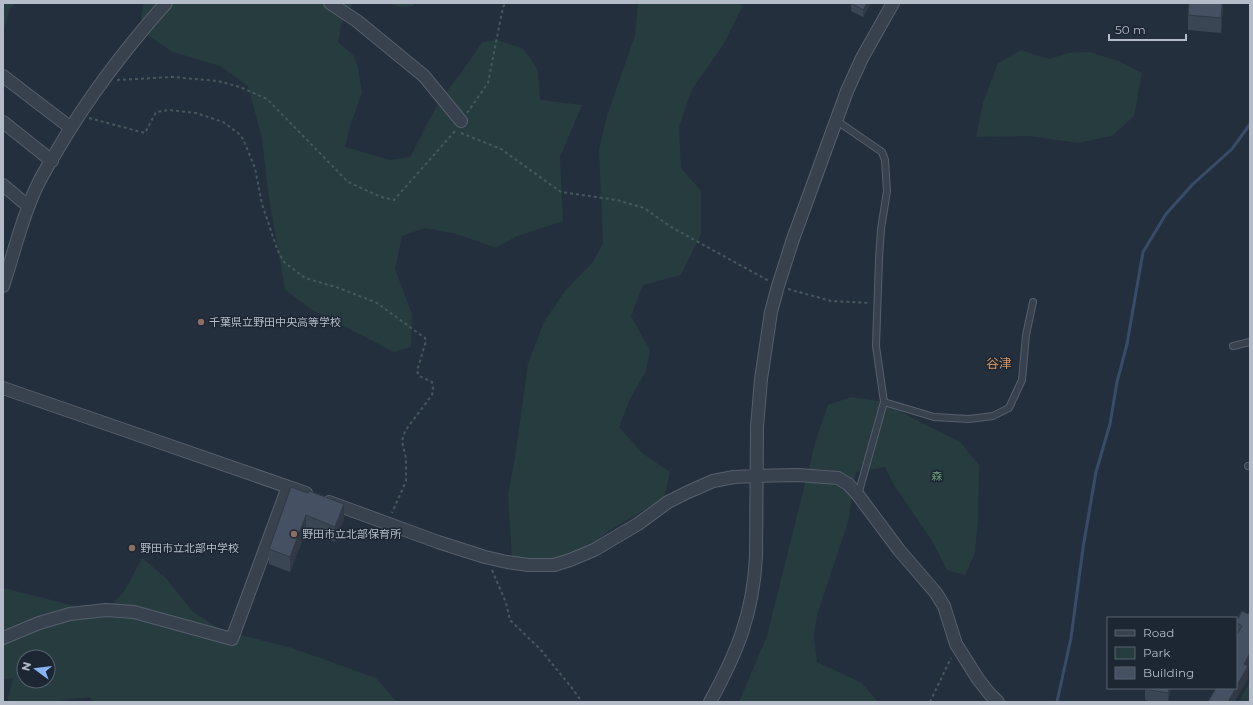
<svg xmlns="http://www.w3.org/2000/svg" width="1253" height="705" font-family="Montserrat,'Noto Sans JP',sans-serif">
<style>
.green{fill:#263c3f;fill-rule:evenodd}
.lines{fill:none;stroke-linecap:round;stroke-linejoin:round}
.stream{stroke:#394c67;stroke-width:3}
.lane-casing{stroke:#565f6c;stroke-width:8}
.street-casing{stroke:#565f6c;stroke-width:14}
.path{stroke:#44595c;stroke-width:2;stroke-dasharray:3 3;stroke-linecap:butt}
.lane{stroke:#38414e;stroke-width:6}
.street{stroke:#38414e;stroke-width:12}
.wall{fill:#3b4654}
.shaded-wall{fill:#303945}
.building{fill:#455162;stroke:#303945}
.education-dot{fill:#8d6e63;stroke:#1d2633;stroke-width:1.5}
.labels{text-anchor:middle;stroke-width:3;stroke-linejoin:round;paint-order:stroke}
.poi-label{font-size:11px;fill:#b4bcc9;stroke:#1d2633;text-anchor:start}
.park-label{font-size:11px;fill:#6b9a76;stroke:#1d2633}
.quarter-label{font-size:13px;fill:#d59563;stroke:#1d2633}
</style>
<rect width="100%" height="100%" fill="#242f3e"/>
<!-- green -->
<path class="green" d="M3 3H15L10 9 3 32Z
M144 3H353L341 25 338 42 353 55 358 67 362 93 350 126 345 147 390 160 410 157C419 142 425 126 434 111 448 87 468 66 482 42L497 40 524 49 538 70 540 100 582 105 560 157 563 221 517 236 496 248 457 234 425 228 402 236 395 269 412 314 411 347 394 352 314 311 285 290 268 192 262 138 248 86 220 66 173 52 149 36 141 18Z
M387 3H415L413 6 400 7Z
M638 3H741L742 7 723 45 692 89 679 127 681 168 701 191V234L681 275 643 285 631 316 650 350 646 371 630 399 619 427 642 453 670 472 664 499 616 526 565 564 549 568 512 556 508 495 515 457 528 364 544 322 565 291 593 262 603 243 599 149 607 116 635 35Z
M1021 50 1049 59 1069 53 1089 52 1119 61 1142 73 1134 116 1112 136 1078 143 1029 136 976 137 983 103 998 63Z
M851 397 884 402 920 422 960 442 979 465 978 518 975 553 965 575 947 570 931 539 894 485 885 467 856 472 848 522 817 615 814 637 817 662 862 683 878 702H739L767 636 817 436 828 405Z
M142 558 166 578 193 612 222 630 292 648 376 678 397 702H94L89 697 49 702H7L13 678 3 680V588L87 609 109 608 125 590ZM24 657H48V681H24Z
M1250 682V702H1239Z"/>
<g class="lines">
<!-- stream -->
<path class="stream" d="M1057 702 1071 638 1083 548 1096 472 1110 424 1117 382 1127 344 1143 252 1166 214 1193 184 1232 149 1250 124"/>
<defs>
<path id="lane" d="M837 121 882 152 885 160 887 191 881 229 879 259 876 346 884 402 858 495
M1233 346 1250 342
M884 402 934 417 969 419 993 416 1009 408 1022 380 1026 335 1033 302
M1248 466H1250"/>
<path id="street" d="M330 3 357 21 424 76 461 121
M3 76 71 128
M3 122 52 161
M3 185 28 206
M3 286C14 253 22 217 37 186 43 173 51 161 58 149 89 96 125 49 166 3
M3 388 306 493
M329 502 438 542 485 557 507 562 528 565H554L570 560 594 550 638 524 668 502 688 492 713 481 734 477 756 476 798 475 838 478 848 484 858 495 899 550 936 593 944 606 956 644 978 679 989 693 998 702
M3 638 39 623 70 614 106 610 134 612 232 639 288 487
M710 702C737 653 753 614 756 557L757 427 761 379 771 312 778 286 793 239 847 91 862 58 893 3"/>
</defs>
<!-- lane casing -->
<use href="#lane" class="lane-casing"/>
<!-- street casing -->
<use href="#street" class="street-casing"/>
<!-- path -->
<path class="path" d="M117 80 173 77 218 81 240 87 267 99 348 182 381 197 394 200 456 130
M467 113 488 83 503 7 506 3
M89 118 145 133 156 112 169 110 196 113 223 122 238 133 243 139 255 168 262 204 277 249 284 262 305 278 339 288 377 303 425 338 426 341 417 371 419 376 432 382 433 389 432 395 405 431 402 441 406 459V481L392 513
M461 133 501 149 561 192 617 200 644 208 671 227 769 281
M788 289 831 301 870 303
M492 570 506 603 510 620 540 649 572 688 582 702
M930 702 951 658"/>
<!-- lane -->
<use href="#lane" class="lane"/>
<!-- street -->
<use href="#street" class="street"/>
</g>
<!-- wall -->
<path class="wall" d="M851 3H871L863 17 851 11Z
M1223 3 1221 33 1188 30V15Z
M291 487 344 519 335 542 306 531 290 572 269 564V549Z
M1250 611V664L1248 669V678L1234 702H1208L1236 688 1237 634H1236V622L1248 614Z
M1145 688H1171L1168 702H1153L1145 700Z"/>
<!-- shaded-wall -->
<path class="shaded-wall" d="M867 3H871L863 17V10Z
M1222 3H1223L1221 33V18Z
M344 504V519L335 542V527Z
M306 515V531L290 572V557Z
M1250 653V664L1248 669V678L1234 702H1228L1236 688 1244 664Z
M1169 688H1171L1168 702V693Z"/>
<!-- building -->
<path class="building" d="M851 3H867L863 10Z
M1189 3H1222L1221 18 1188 15Z
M291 487 308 493 309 491 344 504 335 527 306 515 290 557 269 549Z
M1242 611 1248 614 1250 611V653L1244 664 1248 666 1236 687V636L1242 626 1236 622Z
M1145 688H1169L1168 693 1145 689Z
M1216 688H1236L1228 702H1208Z"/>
<!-- markers -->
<g class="education-dot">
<circle cx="201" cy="322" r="4"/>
<circle cx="294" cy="534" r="4"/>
<circle cx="132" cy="548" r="4"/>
</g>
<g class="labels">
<!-- poi labels -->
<g class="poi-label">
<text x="209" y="326">千葉県立野田中央高等学校</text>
<text x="302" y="538">野田市立北部保育所</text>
<text x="140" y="552">野田市立北部中学校</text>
</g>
<!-- park labels -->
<g class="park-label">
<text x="937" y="480">森</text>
</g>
<!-- quarter labels -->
<g class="quarter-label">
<text x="999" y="368">谷津</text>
</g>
</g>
<!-- border -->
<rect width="1253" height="705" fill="none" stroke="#b4bcc9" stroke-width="8"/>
<!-- legend -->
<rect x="1107" y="617" width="130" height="72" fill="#1d2633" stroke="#59626f"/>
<rect x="1115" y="630" width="20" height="6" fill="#38414e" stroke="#59626f"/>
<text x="1143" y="637" font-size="12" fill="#b4bcc9">Road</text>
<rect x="1115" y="647" width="20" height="12" fill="#263c3f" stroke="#59626f"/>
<text x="1143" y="657" font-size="12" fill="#b4bcc9">Park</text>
<rect x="1115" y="667" width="20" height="12" fill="#455162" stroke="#59626f"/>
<text x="1143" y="677" font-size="12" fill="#b4bcc9">Building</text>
<!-- north arrow -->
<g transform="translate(36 669) rotate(285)"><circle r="19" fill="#1d2633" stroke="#59626f"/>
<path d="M0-3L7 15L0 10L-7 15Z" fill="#8ab4f8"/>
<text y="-6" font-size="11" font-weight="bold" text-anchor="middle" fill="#b4bcc9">N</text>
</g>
<!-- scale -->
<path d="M1109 34v6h77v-6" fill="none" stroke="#b4bcc9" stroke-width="2"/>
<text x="1115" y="34" font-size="12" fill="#b4bcc9" stroke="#1d2633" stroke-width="3" paint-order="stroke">50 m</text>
</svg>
